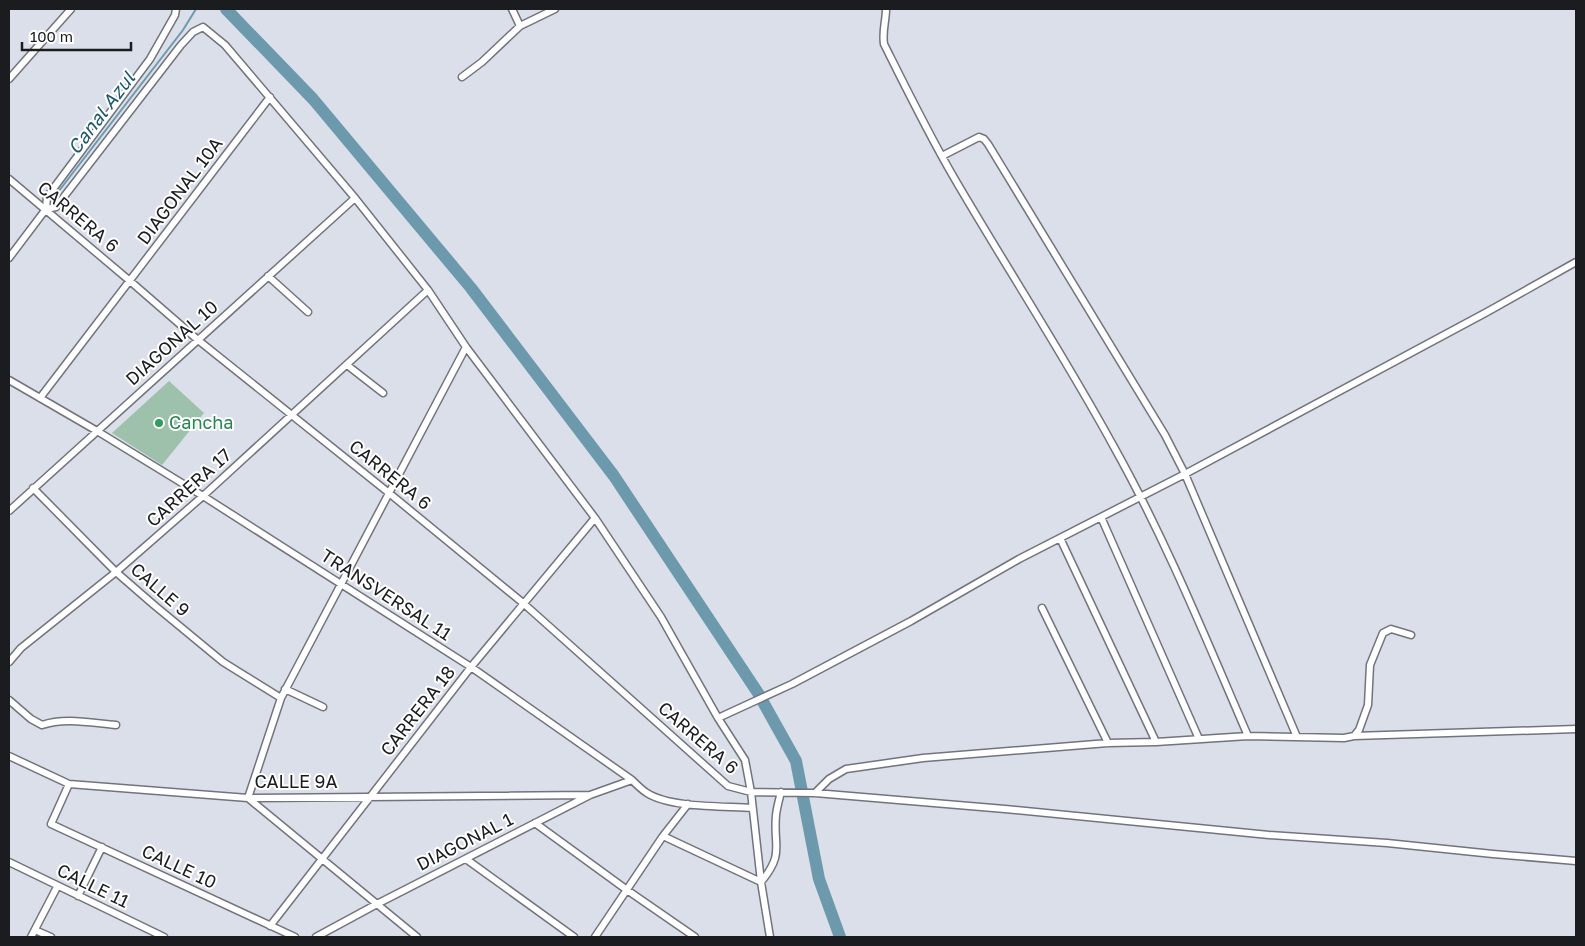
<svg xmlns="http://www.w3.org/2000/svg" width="1585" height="946" font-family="'Golos Text',sans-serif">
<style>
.pitch{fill:#9ec1ab}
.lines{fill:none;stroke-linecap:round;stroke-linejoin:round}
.stream{stroke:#6c9aac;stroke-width:2}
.river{stroke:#6c9aac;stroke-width:12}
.street-casing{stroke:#71747d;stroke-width:9}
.street{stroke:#fff;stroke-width:6}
.leisure-dot{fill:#2e9e5b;stroke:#fff;stroke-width:2}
.labels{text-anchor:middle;stroke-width:4;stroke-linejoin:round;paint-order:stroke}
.street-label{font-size:18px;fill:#1a1c1f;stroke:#fff}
.leisure-label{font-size:18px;fill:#27864d;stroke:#fff;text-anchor:start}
.water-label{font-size:19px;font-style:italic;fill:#1c586d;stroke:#fff}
</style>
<rect width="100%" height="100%" fill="#dbdfe9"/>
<!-- pitch -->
<path class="pitch" d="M169 381 204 413 162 465 112 433Z"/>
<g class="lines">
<!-- stream -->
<path class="stream" d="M48 205 183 30 196 9"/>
<!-- river -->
<path class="river" d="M226 9 313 99 471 288 614 476 758 693 796 761 819 879 840 937"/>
<defs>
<path id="street" d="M512 9 520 26
M886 9C886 21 882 31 884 44 906 88 928 133 953 176 1006 267 1064 355 1114 447 1166 540 1206 639 1248 736
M462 77 482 62 520 26 555 9
M9 79 71 9
M942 156 979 137 984 139 988 144 1165 435 1185 474 1297 737
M9 179 130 281 198 340 389 493 523 603 728 786 751 792 815 793 1005 809 1269 835 1387 843 1493 854 1576 861
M46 209 56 207 181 45 193 32 203 27 225 45 355 198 428 290 466 347 595 518 661 617 718 718 745 760 751 792 761 882 770 937
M46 209 47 197 150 59 175 15 176 9
M9 258 46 209
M268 276 308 312
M347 365 383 393
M9 380 97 431 203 496 471 667 632 780C637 785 642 790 647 793 670 808 724 806 752 808
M40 398 270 97
M33 488 116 572 154 605 223 662 281 698
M9 511 355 198
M1101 517 1199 739
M1060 538 1156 742
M1042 608 1108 743
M9 662 21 648 116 572 203 496 428 290
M285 689 323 707
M9 700 31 719 42 725C65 717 92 723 116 725
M718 718 792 684 911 621 1019 559 1185 474 1487 312 1576 262
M1354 736 1576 729
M9 756 69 784 248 798 590 795
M69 784 51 824 295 937
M815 793 829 779 846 769 923 758 1108 743 1156 742 1248 736 1344 738 1354 736 1359 730 1368 705 1370 665 1383 633 1391 629 1411 635
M535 823 627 890 695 937
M663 836 761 882C785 853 773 847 776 815 777 807 779 800 781 792
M466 859 574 937
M9 862 164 937
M78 896 102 847
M270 926 471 667 595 518
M35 930 51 937
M31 937 57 887
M316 937 377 904 590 795 632 780
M417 937 248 798 281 698 466 347
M595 937 663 836 688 804"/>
</defs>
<!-- street casing -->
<use href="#street" class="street-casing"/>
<!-- street -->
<use href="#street" class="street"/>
</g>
<!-- markers -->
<circle class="leisure-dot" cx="159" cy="423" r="5"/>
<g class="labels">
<!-- street labels -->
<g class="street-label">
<text transform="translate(180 191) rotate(-53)" y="6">DIAGONAL 10A</text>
<text transform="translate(78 217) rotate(40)" y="6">CARRERA 6</text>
<text transform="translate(172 343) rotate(-42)" y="6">DIAGONAL 10</text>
<text transform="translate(390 475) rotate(39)" y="6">CARRERA 6</text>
<text transform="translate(189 488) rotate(-42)" y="6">CARRERA 17</text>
<text transform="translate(160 590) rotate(41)" y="6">CALLE 9</text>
<text transform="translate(386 595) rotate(33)" y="6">TRANSVERSAL 11</text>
<text transform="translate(418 711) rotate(-52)" y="6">CARRERA 18</text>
<text transform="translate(698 738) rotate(41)" y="6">CARRERA 6</text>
<text x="296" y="788">CALLE 9A</text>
<text transform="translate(465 842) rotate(-27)" y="6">DIAGONAL 1</text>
<text transform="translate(179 867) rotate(25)" y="6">CALLE 10</text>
<text transform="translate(93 886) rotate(26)" y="6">CALLE 11</text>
</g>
<!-- leisure labels -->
<g class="leisure-label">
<text x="169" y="429">Cancha</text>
</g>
<!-- water labels -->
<g class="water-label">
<text transform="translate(101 113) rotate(-53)" y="7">Canal Azul</text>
</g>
</g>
<!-- border -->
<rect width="1585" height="946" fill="none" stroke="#1a1c1f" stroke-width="20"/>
<!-- scale -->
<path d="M22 42v8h109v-8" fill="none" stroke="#1a1c1f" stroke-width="2.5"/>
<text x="30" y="42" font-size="15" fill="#1a1c1f" stroke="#ffffff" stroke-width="4" paint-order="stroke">100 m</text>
</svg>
